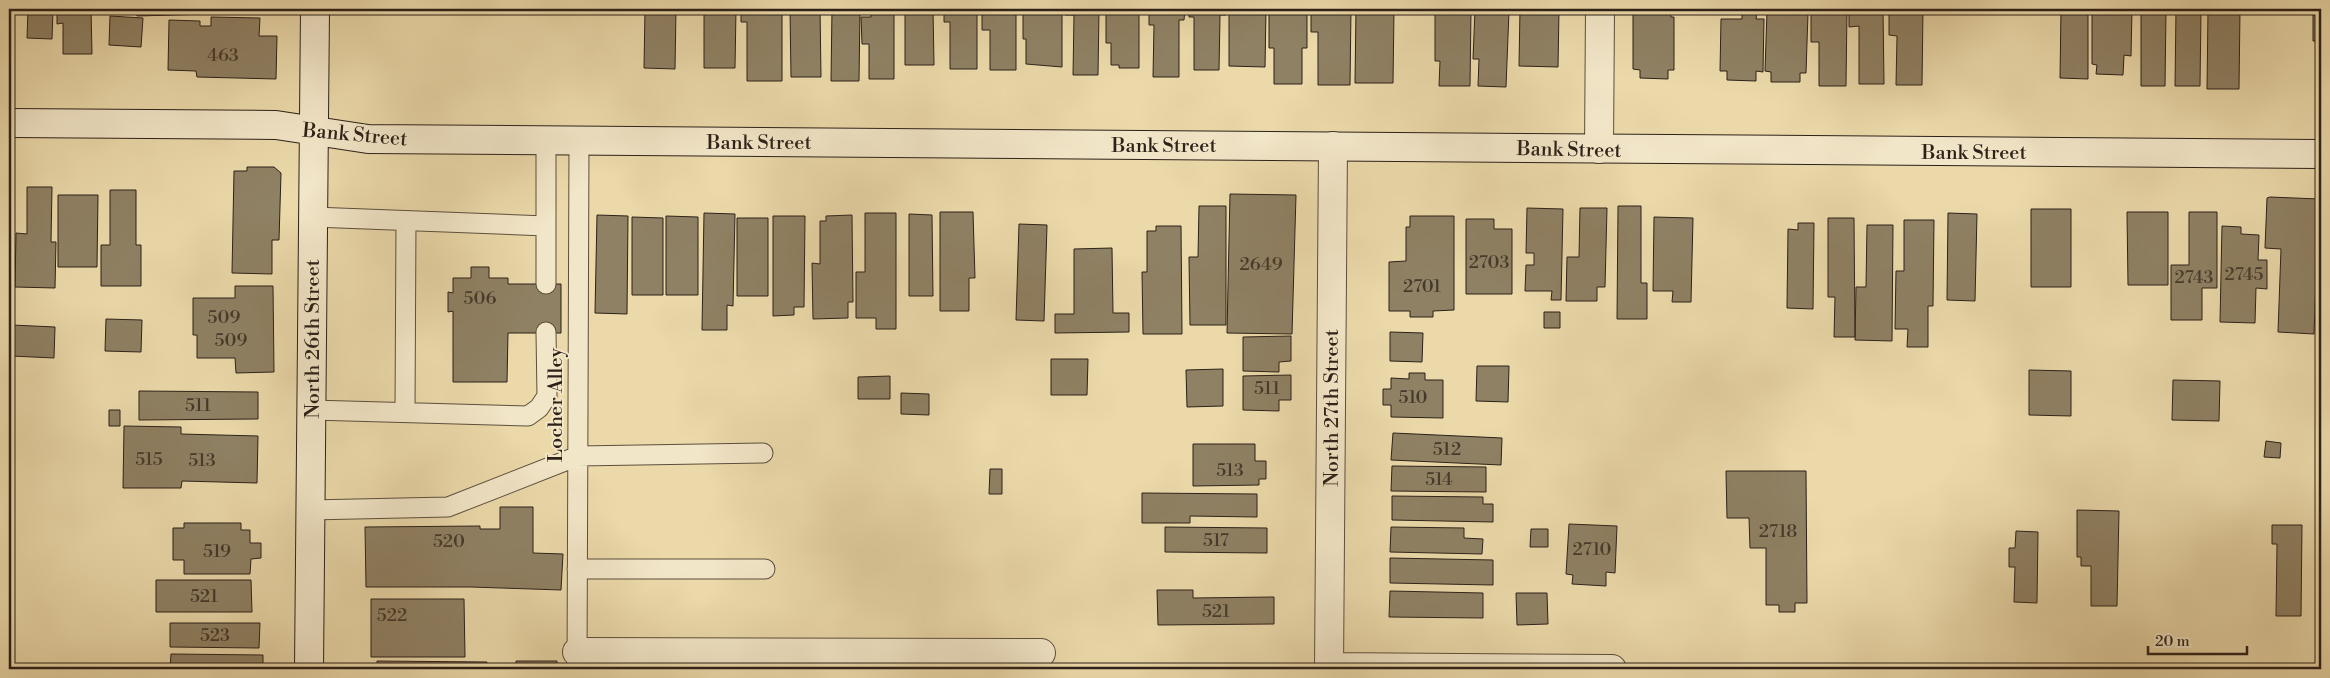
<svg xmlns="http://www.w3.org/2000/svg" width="2330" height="678" font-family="'Libre Bodoni',serif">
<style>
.building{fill:#8f8164;stroke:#2c2119}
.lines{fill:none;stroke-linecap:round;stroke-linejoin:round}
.lane-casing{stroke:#5c4f3d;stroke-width:21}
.street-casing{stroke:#5c4f3d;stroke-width:30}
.secondary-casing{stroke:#2c2119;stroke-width:30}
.lane{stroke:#f2e6c8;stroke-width:19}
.street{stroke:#f2e6c8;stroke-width:28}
.secondary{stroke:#f2e6c8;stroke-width:28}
.labels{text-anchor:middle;stroke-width:4;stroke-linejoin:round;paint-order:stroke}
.number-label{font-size:18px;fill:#45392c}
.street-label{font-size:20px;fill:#2c2119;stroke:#f2e6c8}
</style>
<rect width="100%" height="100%" fill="#ebd9aa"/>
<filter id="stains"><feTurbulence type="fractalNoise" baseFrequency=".004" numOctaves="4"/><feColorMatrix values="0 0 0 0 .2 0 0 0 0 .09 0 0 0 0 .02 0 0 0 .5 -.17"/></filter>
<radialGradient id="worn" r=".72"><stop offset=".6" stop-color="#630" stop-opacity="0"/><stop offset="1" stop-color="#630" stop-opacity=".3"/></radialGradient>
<!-- building -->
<path class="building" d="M28 9H53L52 39 27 38Z
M57 9H91L92 54H63V23L57 24Z
M137 9H244V13L137 16Z
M433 9H521V14H433Z
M645 9H676L675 69 644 68Z
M704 9H736L735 68H704Z
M741 9H782V81H747V22H741Z
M790 9H820L821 77H791Z
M832 9H860L859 81H831Z
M871 9H894V79H869V44H862L861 17H871Z
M905 9H933L934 65H905Z
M944 9H977V69H950V22H944Z
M982 9H1016V70H990V30H982Z
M1023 9H1062V67L1026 64V39H1023Z
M1065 9H1099L1098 75H1073L1074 15H1065Z
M1106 9H1139V68H1119V65H1111V43H1106Z
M1149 9H1185L1184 20H1179V77H1153L1154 25H1149Z
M1189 9H1226V15H1220L1219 70H1194V17H1189Z
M1229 9H1266L1265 67 1229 66Z
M1269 9H1307V48H1302V84H1274V48H1269Z
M1311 9H1351L1350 85H1318V32H1311Z
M1356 9H1394L1393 83H1355Z
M1435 9H1471L1470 86H1439L1440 61H1435Z
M1520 9H1559L1558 67 1519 66Z
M1633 9 1670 10 1671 17H1674V70H1668V79L1640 78V70L1633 69Z
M1811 9H1847L1846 86H1819V42H1811Z
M1849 9H1883L1884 84H1859V26L1849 27Z
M1889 9H1923L1922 85H1896L1897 36 1889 35Z
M2061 9H2088V79L2060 78Z
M2092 9H2132L2131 56 2124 55 2123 75 2096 74 2097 65 2092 64Z
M2141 9H2166L2165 86H2141Z
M2176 9H2201L2200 86H2175Z
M2208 9H2240L2239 89H2207Z
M2313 9H2321V67H2319L2318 41H2313Z
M1475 10 1509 11 1506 87 1478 86 1479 59H1473Z
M1742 10 1757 11 1756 19H1764L1763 72 1756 71V81L1727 80V71H1720L1721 19H1742Z
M1767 11 1808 13 1806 73H1800V82H1771V72L1765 71Z
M110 16 143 18 141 47 109 45Z
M211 17 260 18 259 36H277L276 79 197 77 196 71 168 70 169 20 200 21V26H211Z
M247 167H274L281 173 279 240H272V274L232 273 234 171H247Z
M27 187H52L51 242H56L55 288 15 287 16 233 27 234Z
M110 190H136V245H141V286H101V245H110Z
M1230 194 1296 195 1292 334 1227 333Z
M58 195H98L97 267H58Z
M2270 197 2319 199 2314 334 2278 332 2281 249 2265 248 2267 198Z
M1199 206H1226V325H1190L1189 257H1198Z
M1618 206H1641V283H1647V319H1617Z
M1527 208 1563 209 1561 300H1551L1552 291H1525L1526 265H1534V253H1526Z
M1580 208H1607L1605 287H1597V301H1566L1567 257H1579Z
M2031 209H2071V287H2031Z
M940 212H973L975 278H969V311H940Z
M2127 212H2168V285H2128Z
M2189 212H2217V288H2202V320H2171V265H2189Z
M704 213 735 214 733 306 727 305V330H702Z
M865 213H896V329H876V318H856V272H865Z
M1948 213 1977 214 1975 301 1947 300Z
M909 214 932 215 933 296H909Z
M597 215 628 216 627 314 595 313Z
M852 215 853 302H848V318L813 319 812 263 820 264V221H826V216Z
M666 216 698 217V295H666Z
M773 216H805L804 307H794V315L773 316Z
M1410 216H1454V310L1433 311V317H1410V311H1389V262L1406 261V227H1410Z
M632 217 663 218V295H632Z
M1654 217 1693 218 1691 302H1672L1673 291H1653Z
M737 218H768V296H737Z
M1828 218H1854L1855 337H1834L1835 297H1828Z
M1466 219H1494V229H1512V294H1466Z
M1904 220H1934L1933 306H1928V347H1907L1908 329H1895L1896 271H1904Z
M1798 223H1814L1813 309 1787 308 1788 229 1798 230Z
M1019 224 1047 225 1044 321 1016 320Z
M1867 225H1893L1892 341 1855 340 1856 287H1866Z
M1156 226H1181L1182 334H1143L1142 272H1147V231H1156Z
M2222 226 2241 227V234L2259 235 2258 260H2267V289L2256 288 2255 323 2220 322Z
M1112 248 1113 313H1129V332L1055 333V314H1074V249Z
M471 267H489V278H508V284H561V333H508L507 382H453V311L448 312V292L453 293V278H471Z
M235 286H273L274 372 236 373 235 358H197V335H193V298H235Z
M1544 312H1560V328H1544Z
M106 319 142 320 141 352 105 351Z
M12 325 55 327 54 358 11 356Z
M1390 332 1423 333 1422 362 1390 361Z
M1291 336V361L1279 362V372L1243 371V337Z
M1051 359H1088L1087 395H1051Z
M1477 366H1509L1508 402 1476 401Z
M1223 369V406L1187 407 1186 370Z
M2029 370 2071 371V416L2029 415Z
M1409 373H1425V380H1443V418L1391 417V405H1383V389H1391V378L1409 379Z
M1291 375V400H1279V411L1243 410V376Z
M890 376V399H858V377Z
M2173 380 2220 381 2219 421 2172 420Z
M139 391 258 392V419L139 420Z
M901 393 929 394V415L901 414Z
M109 410H120V426H109Z
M124 426 181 427V434L258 436 257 483 182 481 181 488H123Z
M1393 433 1502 438 1501 465 1391 460Z
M2266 441 2281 443 2280 458 2264 457Z
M1193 444H1255V461H1266V479H1259V485L1193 486Z
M1392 466 1486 467V492L1391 491Z
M990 469H1002V494H989Z
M1726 471H1806L1807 603H1795V612H1779V605H1766V548H1750L1749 518H1727Z
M1142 493 1257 494V517L1190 516V523H1142Z
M1392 496 1483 497V504H1493V522L1392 520Z
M500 507H533V553L563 554 561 590 471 587H366L365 527 480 526V529H500Z
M2077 510 2119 511 2117 606H2091V566H2081V557H2077Z
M184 523H241V530H250V543H261V558L251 559 250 574H184V560H173V528H184Z
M1569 524 1617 526 1615 573 1606 572V586L1572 584 1573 575 1566 574Z
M2272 525H2302L2301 616H2276L2277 544H2272Z
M1165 527 1267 528V553L1165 552Z
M1391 527 1464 528V538L1483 539 1482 554 1390 552Z
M1531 529H1548V547H1530Z
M2016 531 2038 532 2037 603 2014 602 2015 567H2009V548H2015Z
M1390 558 1493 560V585L1390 583Z
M156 580H251L252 612H156Z
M1157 590H1193V598L1274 597V624L1158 625Z
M1390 591 1483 593V618L1389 617Z
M1516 593H1547L1548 624 1517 625Z
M371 599H464L465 657H371Z
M170 623H260L259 648 170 647Z
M171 654 263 655V669H170Z
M377 661 487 662V669H377Z
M516 661H557V669H516Z"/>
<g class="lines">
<defs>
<path id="lane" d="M546 141V284
M313 217 546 226
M311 410 528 416 539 408 547 396 546 332
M405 412 406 221
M310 510 448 507 578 456 763 453
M577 569H765
M577 669 579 141"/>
<path id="street" d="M1599 149 1600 9
M577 652 1041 653
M1329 667 1612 669
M1329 669 1333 146"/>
<path id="secondary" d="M9 123 276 125 368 139 2321 154
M309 669 315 9"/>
</defs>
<!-- lane casing -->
<use href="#lane" class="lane-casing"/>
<!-- street casing -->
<use href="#street" class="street-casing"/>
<!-- secondary casing -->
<use href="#secondary" class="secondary-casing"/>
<!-- lane -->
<use href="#lane" class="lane"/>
<!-- street -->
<use href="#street" class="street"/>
<!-- secondary -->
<use href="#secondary" class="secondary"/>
</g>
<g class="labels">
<!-- number labels -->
<g class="number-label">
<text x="223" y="61">463</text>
<text x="1489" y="268">2703</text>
<text x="1261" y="270">2649</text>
<text x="2244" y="280">2745</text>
<text x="2194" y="283">2743</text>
<text x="1422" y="292">2701</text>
<text x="480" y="304">506</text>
<text x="224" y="323">509</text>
<text x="231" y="346">509</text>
<text x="1267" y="394">511</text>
<text x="1413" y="403">510</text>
<text x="198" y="411">511</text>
<text x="1447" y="455">512</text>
<text x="149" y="465">515</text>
<text x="202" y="466">513</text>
<text x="1230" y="476">513</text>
<text x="1439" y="485">514</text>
<text x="1778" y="537">2718</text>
<text x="1216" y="546">517</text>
<text x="449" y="547">520</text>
<text x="1592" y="555">2710</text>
<text x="217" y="557">519</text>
<text x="204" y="602">521</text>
<text x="1216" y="617">521</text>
<text x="392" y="621">522</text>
<text x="215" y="641">523</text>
</g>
<!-- street labels -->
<g class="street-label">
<text transform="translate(355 134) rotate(5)" y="7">Bank Street</text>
<text x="759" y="149">Bank Street</text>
<text x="1164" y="152">Bank Street</text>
<text transform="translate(1569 149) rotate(1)" y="7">Bank Street</text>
<text x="1974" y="159">Bank Street</text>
<text transform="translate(312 339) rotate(-90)" y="7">North 26th Street</text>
<text transform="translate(555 405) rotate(-90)" y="7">Locher Alley</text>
<text transform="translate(1331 408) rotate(-90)" y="7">North 27th Street</text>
</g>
</g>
<!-- margin -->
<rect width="2330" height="678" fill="none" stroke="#ebd9aa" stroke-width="30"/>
<rect x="10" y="10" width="2310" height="658" fill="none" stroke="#2c2119" stroke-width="2.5"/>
<rect x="15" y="15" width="2300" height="648" fill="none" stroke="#2c2119"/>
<!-- scale -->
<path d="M2148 646v8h99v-8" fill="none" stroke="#2c2119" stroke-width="2.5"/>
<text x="2155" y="646" font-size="15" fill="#2c2119" stroke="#f2e6c8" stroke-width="4" paint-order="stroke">20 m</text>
<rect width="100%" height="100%" filter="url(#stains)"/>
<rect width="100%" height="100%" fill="url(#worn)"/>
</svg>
